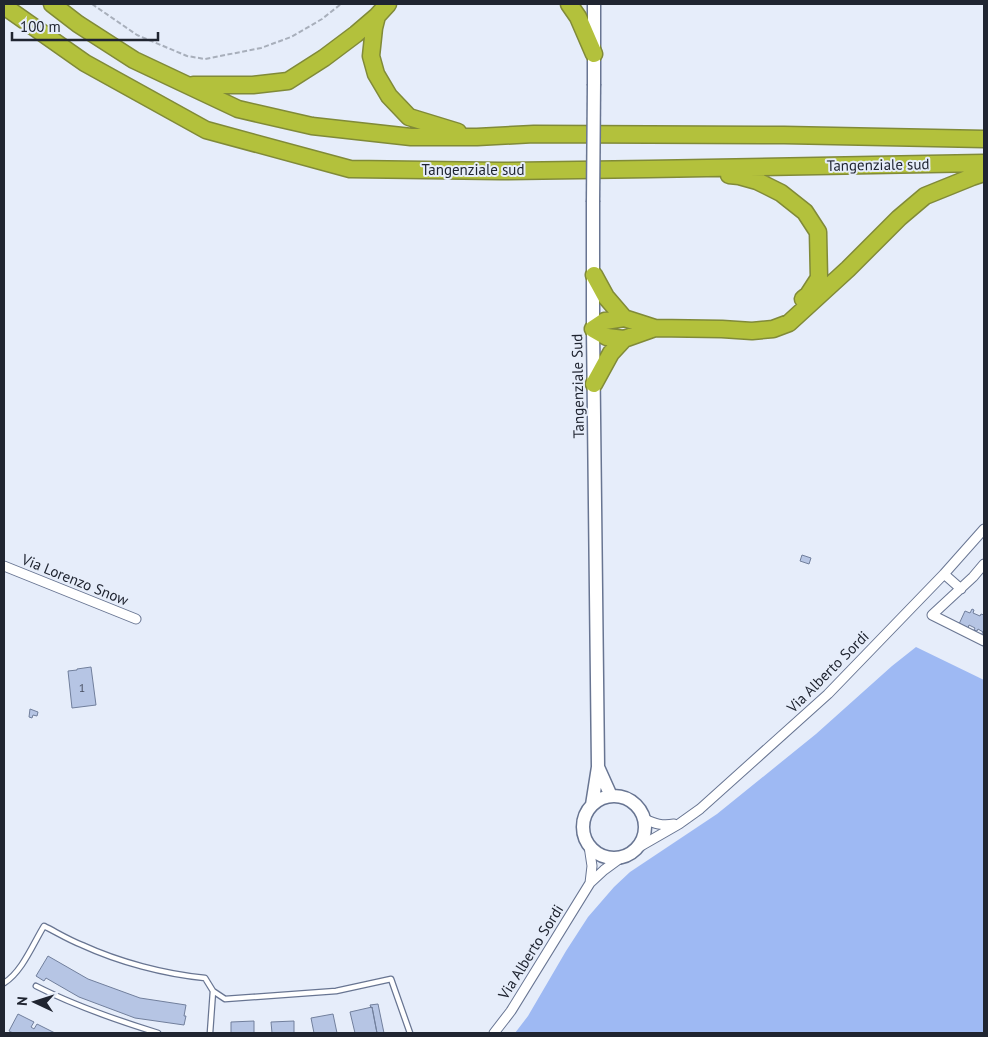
<svg xmlns="http://www.w3.org/2000/svg" width="988" height="1037" font-family="'PT Sans',sans-serif">
<style>
.green{fill:#9eb9f3}
.building{fill:#b6c5e4;stroke:#717f9c}
.lines{fill:none;stroke-linecap:round;stroke-linejoin:round}
.lane-casing{stroke:#687592;stroke-width:7}
.street-casing{stroke:#687592;stroke-width:11}
.secondary-casing{stroke:#687592;stroke-width:15}
.highway-casing{stroke:#808a38;stroke-width:19}
.path{stroke:#a8afbb;stroke-width:2;stroke-dasharray:5 2.5;stroke-linecap:butt}
.lane{stroke:#fff;stroke-width:4.5}
.street{stroke:#fff;stroke-width:9}
.secondary{stroke:#fff;stroke-width:12}
.highway{stroke:#b3c13c;stroke-width:16}
.secondary-bridge-casing{stroke:#687592;stroke-width:15;stroke-linecap:butt}
.secondary-bridge{stroke:#fff;stroke-width:12}
.labels{text-anchor:middle;stroke-width:4;stroke-linejoin:round;paint-order:stroke}
.number-label{font-size:12px;fill:#464d5e}
.street-label{font-size:15px;fill:#202531;stroke:#e6edfa}
</style>
<rect width="100%" height="100%" fill="#e6edfa"/>
<!-- green -->
<path class="green" d="M916 647 984 680V1033H515L528 1016 566 951 588 917 614 887 630 872 717 814 816 734 892 666Z"/>
<!-- building -->
<path class="building" d="M802 555 811 558 809 564 800 561Z
M972 609 974 610 973 613 980 616 981 614 984 615V637L981 635 983 632 978 629 977 631 974 630 975 628 969 625 968 628 959 624 965 611 970 613Z
M91 667 96 705 72 708 68 671 77 670V669Z
M30 709 38 712 37 716 33 715 32 718 29 717Z
M48 956 88 979 140 998 186 1005 184 1016H186L184 1025 135 1018 79 997 46 978 44 981 36 976Z
M378 1004 384 1033H377L372 1007 371 1008 370 1005Z
M372 1007 377 1033H355L350 1012Z
M18 1014 34 1022 31 1027 34 1029 37 1024 55 1033H13L9 1031Z
M333 1014 337 1033H314L311 1018Z
M254 1021V1033H231V1022Z
M294 1021V1033H272L271 1022Z"/>
<g class="lines">
<defs>
<path id="lane" d="M4 983C22 972 33 944 44 926 56 932 69 940 82 945 119 962 164 974 205 978L213 991 225 999 336 991 391 979 410 1033
M36 986C75 1006 116 1020 158 1033
M210 1033 213 991"/>
<path id="street" d="M984 564 973 577 932 615 984 641
M4 566 136 619
M944 574 961 589
M645 819C655 824 662 826 674 824
M589 846 592 866 590 883
M639 847 679 824 700 809 828 694 944 574 984 529
M494 1033 511 1011 590 883 604 870 619 859"/>
<path id="secondary" d="M594 84V4
M598 767 611 796
M583 827a31 31 0 1 1 62 0a31 31 0 1 1-62 0Z
M592 805 598 767 593 329V202"/>
<path id="highway" d="M4 4 11 11 85 63 206 130 350 169 501 171 649 169 984 163
M52 4 78 24 134 60 238 109 312 126 411 137H477L534 134 784 135 984 139
M569 4 578 17 594 54
M377 16 374 28 371 56 376 74 389 96 409 117 458 132
M193 85H253L288 81 324 58 356 34 377 16 388 4
M729 175 739 176 757 181 781 193 805 212 818 232 819 278 808 295 803 299
M594 275 606 297 624 318 655 328 722 329 752 331 773 329 789 323 848 269 899 218 925 196 972 177 984 173
M624 339 607 337 593 329 605 321 624 318
M594 384 611 353 624 339 655 328"/>
</defs>
<!-- lane casing -->
<use href="#lane" class="lane-casing"/>
<!-- street casing -->
<use href="#street" class="street-casing"/>
<!-- secondary casing -->
<use href="#secondary" class="secondary-casing"/>
<!-- highway casing -->
<use href="#highway" class="highway-casing"/>
<!-- path -->
<path class="path" d="M92 4 137 35 187 56 205 59 261 48 291 37 322 19 341 4"/>
<!-- lane -->
<use href="#lane" class="lane"/>
<!-- street -->
<use href="#street" class="street"/>
<!-- secondary -->
<use href="#secondary" class="secondary"/>
<!-- highway -->
<use href="#highway" class="highway"/>
<defs>
<path id="secondary-bridge" d="M593 202 594 84"/>
</defs>
<!-- secondary-bridge casing -->
<use href="#secondary-bridge" class="secondary-bridge-casing"/>
<!-- secondary-bridge -->
<use href="#secondary-bridge" class="secondary-bridge"/>
</g>
<g class="labels">
<!-- number labels -->
<g class="number-label">
<text x="82" y="692">1</text>
</g>
<!-- street labels -->
<g class="street-label">
<text transform="translate(878 165) rotate(-1)" y="5">Tangenziale sud</text>
<text x="473" y="175">Tangenziale sud</text>
<text transform="translate(578 386) rotate(-91)" y="5">Tangenziale Sud</text>
<text transform="translate(75 580) rotate(22)" y="5">Via Lorenzo Snow</text>
<text transform="translate(828 672) rotate(-45)" y="5">Via Alberto Sordi</text>
<text transform="translate(531 952) rotate(-58)" y="5">Via Alberto Sordi</text>
</g>
</g>
<!-- border -->
<rect width="988" height="1037" fill="none" stroke="#202531" stroke-width="10"/>
<!-- north arrow -->
<g transform="translate(35 1002) rotate(274)" stroke="#e6edfa" stroke-width="4" paint-order="stroke">
<path d="M0-4L9 19L0 12L-9 19Z" fill="#202531"/>
<text y="-8" font-size="14" font-weight="bold" text-anchor="middle" fill="#202531">N</text>
</g>
<!-- scale -->
<path d="M12 32v8h146v-8" fill="none" stroke="#202531" stroke-width="2.5"/>
<text x="20" y="32" font-size="15" fill="#202531" stroke="#e6edfa" stroke-width="4" paint-order="stroke">100 m</text>
</svg>
